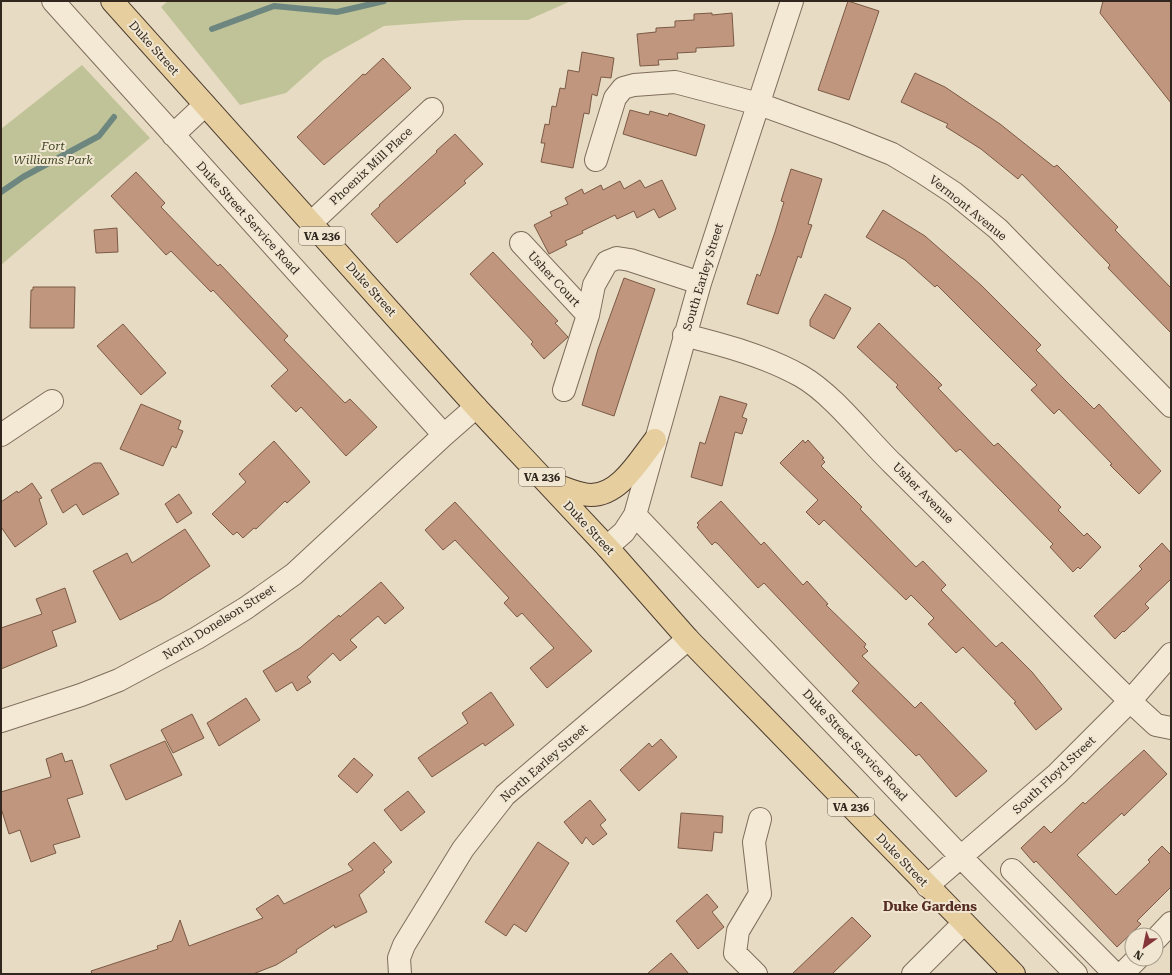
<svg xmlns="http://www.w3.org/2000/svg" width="1172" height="975" font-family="'Roboto Serif',serif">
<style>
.green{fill:#c0c398}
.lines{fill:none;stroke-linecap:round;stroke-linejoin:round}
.stream{stroke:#6d8780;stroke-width:6}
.building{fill:#c0977e;stroke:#7b5945}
.minor-casing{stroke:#7f6d5c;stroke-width:24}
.major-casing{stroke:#4d3d30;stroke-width:24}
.minor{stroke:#f3e9d5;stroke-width:22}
.major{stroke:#e6ce9f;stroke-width:22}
.labels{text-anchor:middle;stroke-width:4;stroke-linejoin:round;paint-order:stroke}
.shield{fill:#f0e6d1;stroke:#6a6054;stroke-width:1}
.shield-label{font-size:11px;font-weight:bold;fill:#31271e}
.street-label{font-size:12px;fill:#31271e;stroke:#f0e6d1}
.park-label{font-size:12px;font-style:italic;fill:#434a27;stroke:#f0e6d1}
.neighbourhood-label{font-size:13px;font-weight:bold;fill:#572d23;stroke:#f0e6d1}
</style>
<rect width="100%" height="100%" fill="#e7dbc3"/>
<!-- green -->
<path class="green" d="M168 1H571L528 20H464L384 26 323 60 286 93 240 105 161 7Z
M82 65 150 138 1 265V129Z"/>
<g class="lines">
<!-- stream -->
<path class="stream" d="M212 29 274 6 337 12 384 1
M1 192 23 177 99 136 114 117"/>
</g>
<!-- building -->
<path class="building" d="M848 1 879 11 849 100 818 90Z
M1103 1H1171V103L1100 13Z
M712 13V15L732 13 734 46 696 48V52L677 53 678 59 658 60 659 65 640 66 637 34 656 32V28L675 27V21L694 20V14Z
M582 52 614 58 611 78 601 77 597 96 592 94 589 114 584 113 573 168 541 162 545 143H541L545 124 549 125 552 106 556 107 560 88 565 89 568 70 579 72Z
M383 58 411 88 324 165 297 137 363 74 365 75Z
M915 73 945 87 1000 124 1054 167 1057 165 1068 176 1118 227 1115 230 1171 288V333L1108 268 1110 265 1022 174 1018 179 981 149 946 127 948 124 901 102Z
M630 110 649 115 650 111 668 116 669 113 705 125 696 156 623 134Z
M455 134 483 164 464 181 466 183 397 243 371 214 380 206 379 205 437 152 436 151Z
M791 169 822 179 808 224 812 225 806 242 801 258 798 256 778 314 747 304 757 274 760 276 775 232 784 202 781 201Z
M136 172 165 203 161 207 218 266 220 264 288 336 284 340 345 403 350 399 377 427 346 456 301 407 296 412 271 386 288 370 213 290 211 292 171 251 166 255 111 196Z
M640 180 645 188 662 180 676 209 659 218 654 209 637 218 634 211 617 219 615 215 582 231 583 233 565 241 567 245 549 254 534 225 552 216 550 212 568 204 565 198 582 189 584 194 601 185 603 190 620 181 624 189Z
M883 210 925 236 981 285 1041 345 1036 350 1065 380 1094 409 1099 404 1161 471 1139 494 1110 465 1112 464 1059 409 1054 414 1031 390 1037 385 937 285 935 287 905 260 866 237Z
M117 228 118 252 96 253 94 230Z
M493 252 558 321 555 323 568 337 544 359 531 344 533 342 470 274Z
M624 278 655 289 614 416 582 405 598 349Z
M33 287H75L74 328H30L31 290H33Z
M825 294 851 308 834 339 810 326V320Z
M879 323 942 385 938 388 994 446 998 443 1061 507 1058 510 1084 536 1087 533 1101 547 1080 569 1078 567 1073 572 1050 547 1053 544 960 449 956 452 896 387 898 385 857 347Z
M123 324 166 373 141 395 97 346Z
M720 396 747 404 742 417 747 419 742 434 735 432 722 486 691 477 700 442 705 444Z
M141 404 181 421 178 429 183 431 176 448 172 446 163 466 120 449Z
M803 440 805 443 808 440 824 458 822 459 825 462 821 466 862 507 860 509 916 567 923 561 946 585 941 590 996 647 1002 642 1032 672 1062 709 1036 730 1014 703 1016 702 963 647 956 653 928 624 934 618 911 595 906 600 824 520 819 525 806 512 818 500 780 463Z
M274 441 310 482 287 503 285 501 256 529 254 528 243 538 237 532 233 535 212 514 246 482 239 474Z
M94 463H101L119 494 83 515 76 504 63 513 51 490Z
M32 483 42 498 39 499 47 524 15 547 1 527V502L17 491 18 493Z
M179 494 192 513 177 523 165 504Z
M721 501 761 545 764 542 803 585 807 581 828 604 826 605 866 644 864 647 868 651 862 656 915 708 921 702 987 771 956 797 919 754 916 756 852 691 859 683 764 583 758 588 718 544 715 542 712 545 697 527 699 525 697 523Z
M455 502 592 651 547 688 530 668 554 648 522 613 517 617 504 603 509 598 455 540 443 550 425 530Z
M185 529 210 566 161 599 120 620 93 571 127 553 132 563Z
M1162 543 1171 553V579L1145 604 1149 608 1124 632 1123 631 1115 639 1094 616 1142 569 1139 566Z
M381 582 404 608 385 624 378 616 350 640 357 647 340 661 333 653 307 677 311 682 297 691 292 682 276 692 263 671 300 648 339 615 340 617Z
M65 588 76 622 52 631 57 646 1 669V628L42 614 36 599Z
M491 692 514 725 485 746 483 743 432 777 418 758 468 723 462 713Z
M246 698 260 720 219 746 207 723Z
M192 714 204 738 173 753 161 730Z
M661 739 677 757 639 791 620 770 649 743 652 747Z
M165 741 182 775 126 800 110 765Z
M1144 750 1167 774 1124 816 1122 813 1077 855 1116 895 1150 862 1148 860 1162 846 1171 855V887L1137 921 1141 924 1117 947 1036 861 1034 863 1021 848 1044 826 1051 833 1083 802 1085 804Z
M62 753 65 762 72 760 83 794 67 799 80 837 53 845 56 853 31 862 20 830 9 834 1 808V792L51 777 46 759Z
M354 758 373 775 357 793 338 776Z
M408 791 425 812 401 831 384 810Z
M590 800 606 820 600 825 607 834 593 845 586 837 582 844 564 822Z
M681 813 723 816 722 833 714 832 712 851 678 848Z
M374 842 392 862 383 870 385 872 359 895 367 912 335 928 334 925 296 950 297 952 276 965 253 974H92L91 971 158 949 157 946 172 941 180 920 189 946 263 918 256 909 278 895 284 904 353 870 348 864Z
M538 842 569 863 526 932 514 924 506 936 485 922Z
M707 894 718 907 712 912 724 927 698 949 676 921Z
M852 917 871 936 832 974H792Z
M671 953 689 974H647Z"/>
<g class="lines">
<defs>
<path id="minor" d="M53 1 444 435
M173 135 205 105
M596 160 615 98 623 88 634 85 675 82 759 104 842 134 892 154 922 172 954 193 998 229 1171 406
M311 223 432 109
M521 243 588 315
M684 335C724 345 765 356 801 376 834 395 865 437 893 464 972 542 1050 623 1130 701L1156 725 1171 728
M564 390 588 315 594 285 607 262 617 258 630 260 700 283
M1 435 52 401
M635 515 961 857 1076 974
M607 547 624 532 635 515 700 283 792 1
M1 721 81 695 119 680 197 638 246 608 294 574 444 435 476 407
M1012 870 1115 974
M927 886 1057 774 1130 701 1171 654
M1156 939 1171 923
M400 974 399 958 404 945 463 849 505 795 688 639
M756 974 735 953 738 931 760 894 754 842 760 819
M913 974 964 923
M1122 974 1137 959"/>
<path id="major" d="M112 1 476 407 607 547 688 639 1014 974
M550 483C563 487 577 495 591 495 620 495 639 460 655 440"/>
</defs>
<!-- minor casing -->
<use href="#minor" class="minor-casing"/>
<!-- major casing -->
<use href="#major" class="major-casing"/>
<!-- minor -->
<use href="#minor" class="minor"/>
<!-- major -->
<use href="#major" class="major"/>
</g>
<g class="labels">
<!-- shield labels -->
<g class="shield">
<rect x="299" y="227" width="46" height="18" rx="3"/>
<rect x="519" y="468" width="46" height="18" rx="3"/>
<rect x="828" y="798" width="46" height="18" rx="3"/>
</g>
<g class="shield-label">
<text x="322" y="240">VA 236</text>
<text x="542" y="481">VA 236</text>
<text x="851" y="811">VA 236</text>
</g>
<!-- street labels -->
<g class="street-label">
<text transform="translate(154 48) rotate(48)" y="4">Duke Street</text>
<text transform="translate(371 166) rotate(-43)" y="4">Phoenix Mill Place</text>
<text transform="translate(968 208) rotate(39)" y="4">Vermont Avenue</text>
<text transform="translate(248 218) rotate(48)" y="4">Duke Street Service Road</text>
<text transform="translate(703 277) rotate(-73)" y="4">South Earley Street</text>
<text transform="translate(554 279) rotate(47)" y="4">Usher Court</text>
<text transform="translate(371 289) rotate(48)" y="4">Duke Street</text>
<text transform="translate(923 493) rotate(45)" y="4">Usher Avenue</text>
<text transform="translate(589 528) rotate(47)" y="4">Duke Street</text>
<text transform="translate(219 622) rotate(-32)" y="4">North Donelson Street</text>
<text transform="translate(855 745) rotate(47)" y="4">Duke Street Service Road</text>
<text transform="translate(544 763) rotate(-41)" y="4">North Earley Street</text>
<text transform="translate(1054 775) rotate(-43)" y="4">South Floyd Street</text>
<text transform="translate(902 860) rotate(46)" y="4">Duke Street</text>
</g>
<!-- park labels -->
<g class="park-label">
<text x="53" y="150">Fort<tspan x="53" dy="14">Williams Park</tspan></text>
</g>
<!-- neighbourhood labels -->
<g class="neighbourhood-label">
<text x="930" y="911">Duke Gardens</text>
</g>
</g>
<!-- border -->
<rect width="1172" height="975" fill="none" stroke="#31271e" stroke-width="4"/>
<!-- north arrow -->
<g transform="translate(1144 947) rotate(213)"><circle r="19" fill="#f0e6d1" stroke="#a49a89"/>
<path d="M0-3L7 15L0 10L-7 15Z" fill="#853437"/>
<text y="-6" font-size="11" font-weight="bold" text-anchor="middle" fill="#31271e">N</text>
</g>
</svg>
